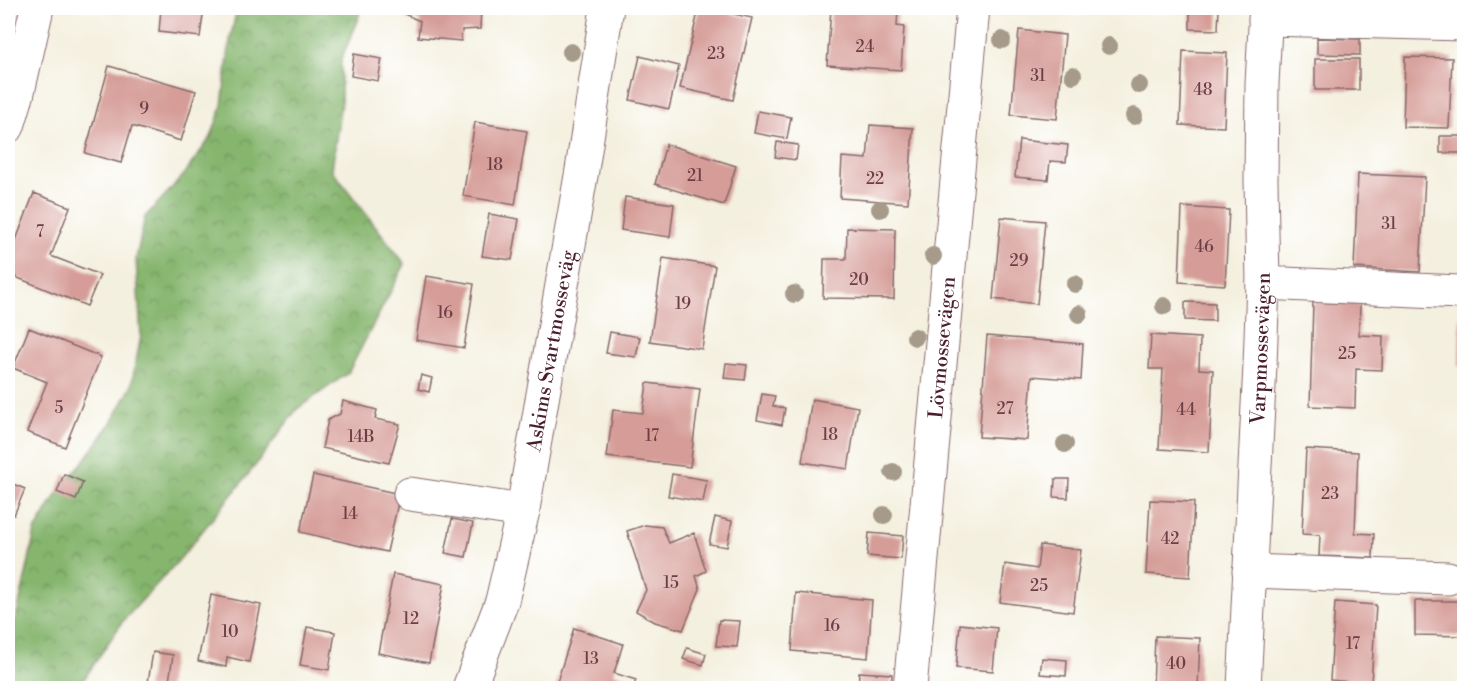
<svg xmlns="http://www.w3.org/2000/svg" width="1472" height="696" font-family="'Libre Bodoni',serif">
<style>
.forest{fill:url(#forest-crowns);stroke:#686a4c;stroke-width:1.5}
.building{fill:#d69d98}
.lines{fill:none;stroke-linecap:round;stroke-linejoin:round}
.minor-casing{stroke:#86686a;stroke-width:35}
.minor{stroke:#fff;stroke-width:33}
.tree{fill:#a69b8a}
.labels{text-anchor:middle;stroke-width:5;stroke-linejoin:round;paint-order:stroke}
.number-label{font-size:16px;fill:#6d3e46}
.street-label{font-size:20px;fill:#4a1f2b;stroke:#fff}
</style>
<defs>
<pattern id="forest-crowns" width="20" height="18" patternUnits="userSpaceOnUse" patternTransform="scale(1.5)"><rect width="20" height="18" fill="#86b66e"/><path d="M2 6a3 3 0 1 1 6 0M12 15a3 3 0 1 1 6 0" fill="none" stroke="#70935b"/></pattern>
</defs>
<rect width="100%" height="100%" fill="#fff"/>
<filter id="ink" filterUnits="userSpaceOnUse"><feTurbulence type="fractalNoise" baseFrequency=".0167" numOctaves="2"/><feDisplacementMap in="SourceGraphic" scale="12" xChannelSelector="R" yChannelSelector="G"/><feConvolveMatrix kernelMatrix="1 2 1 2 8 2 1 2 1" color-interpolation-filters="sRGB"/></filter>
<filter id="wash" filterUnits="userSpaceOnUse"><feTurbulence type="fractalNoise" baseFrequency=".008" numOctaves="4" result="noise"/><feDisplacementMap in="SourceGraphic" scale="24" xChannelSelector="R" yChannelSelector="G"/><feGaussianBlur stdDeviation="1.35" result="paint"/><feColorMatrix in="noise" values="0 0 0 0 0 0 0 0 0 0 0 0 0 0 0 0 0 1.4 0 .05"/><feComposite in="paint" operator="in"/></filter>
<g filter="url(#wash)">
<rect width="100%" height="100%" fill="#f4f0df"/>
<!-- forest -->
<path class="forest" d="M237 8H360L358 21 341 59V101L332 170 405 264 348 373 297 409 255 466 179 560 123 621 78 688H8V649L24 584 35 531 58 492 87 457 112 422 131 387 141 336 136 259 145 217 182 177 211 137 222 106 230 40Z"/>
<g id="blocks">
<!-- building -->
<path class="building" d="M161 8H204L200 37 159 32Z
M395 8H481L480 29 462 30 461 41 418 37 420 21 395 10Z
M699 8H707L752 18 733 100 680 88Z
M831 8H898L897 26 904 27 901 70 827 65Z
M1190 8H1219L1218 30 1190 29Z
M1019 30 1065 35 1057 119 1011 115Z
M1317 38 1360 39V55L1317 54Z
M1183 51 1227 53 1224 127 1180 125Z
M354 54 382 59 378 81 351 76Z
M640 56 679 66 669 109 630 100Z
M1405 57 1452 58 1449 128 1403 127Z
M1315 59H1359V90H1315Z
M109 66 196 91 181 141 132 126 121 163 85 153Z
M758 111 791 117 787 139 754 133Z
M475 122 527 131 515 205 463 196Z
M870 125 913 128 908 203 840 198 842 157 867 159Z
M1440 136H1464V153H1440Z
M1019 140 1068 145 1066 162 1050 161 1048 180 1015 177Z
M777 142 798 145 796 160 775 157Z
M666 144 736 166 724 205 655 184Z
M1358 174 1425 177 1420 272 1354 268Z
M34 193 70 207 51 256 100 275 87 306 8 274V261Z
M625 197 674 204 670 237 621 230Z
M1182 207 1229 210 1225 285 1179 282Z
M489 214 519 219 512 260 482 256Z
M1001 217 1045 221 1037 304 993 299Z
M847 228 895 229 894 299 823 298 824 259H846Z
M663 258 715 266 702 349 650 341Z
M426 276 474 284 464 348 416 340Z
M1185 302 1215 303V321L1185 320Z
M1313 302 1360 304 1359 335 1383 336 1382 370 1356 369 1355 408 1310 406Z
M1460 318 1464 319V367L1459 366Z
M29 328 101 357 65 447 27 432 47 382 13 368Z
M610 332 640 337 636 357 606 353Z
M1151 335 1200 338 1199 369 1213 370 1209 452 1159 449 1163 369H1149Z
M987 336 1083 344 1081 380 1032 376 1027 440 979 437Z
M726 363 747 365 745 380 724 378Z
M421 375 432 378 429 392 418 389Z
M647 383 700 389 690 467 607 457 613 410 643 413Z
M762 394 775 396 773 406 785 408 782 425 757 420Z
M812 399 858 407 848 469 802 462Z
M343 401 377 410 375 419 400 424 389 463 322 448 328 420 340 414Z
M1306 449 1358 452 1355 533 1374 534 1373 558 1319 556 1320 535 1302 534Z
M64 474 83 482 76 500 57 492Z
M672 474 707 480 703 502 668 496Z
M313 475 400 494 387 552 300 532Z
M1055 479H1069L1068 498 1054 497Z
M8 482 25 489 14 515 8 513Z
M1150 500 1194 502 1190 577 1146 574Z
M715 517 732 521 727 547 709 544Z
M452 519 473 523 466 557 445 553Z
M645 525 662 527 669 543 694 533 706 571 696 576 700 589 683 630 655 622 636 611 646 590 627 531Z
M869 533 903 536 901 559 867 556Z
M1040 545 1081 550 1073 612 1000 602 1005 564 1037 569Z
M393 574 444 584 429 663 378 653Z
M796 593 872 600 868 658 792 651Z
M211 595 261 605 249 662 227 657 226 667 198 661Z
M1415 601H1464V636L1415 635Z
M1335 602 1376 605 1371 684 1330 680Z
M719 620 740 621 737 647 716 646Z
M960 624 997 628 993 671 956 668Z
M307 627 335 632 329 670 300 665Z
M574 628 623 644 614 673 636 680 633 688H555Z
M1155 636 1200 638 1198 688H1153Z
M687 648 706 654 703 665 683 659Z
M153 652 173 655 168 688H147Z
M1042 658 1067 660 1066 676 1040 674Z
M859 672 892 674 891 688H858Z"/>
</g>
</g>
<g filter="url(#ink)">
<use href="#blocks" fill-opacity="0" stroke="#86686a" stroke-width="1.5"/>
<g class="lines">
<defs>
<g id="minor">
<path d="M1265 19 1464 24"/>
<path d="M8 126 17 96 37 8"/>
<path d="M1263 283 1459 292"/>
<path d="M410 494 523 511"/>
<path d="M1249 571 1448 578"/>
<path id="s1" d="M469 688 502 601 522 515 582 170 607 8"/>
<path id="s2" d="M910 688 973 8"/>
<path id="s3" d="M1244 688 1260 365 1263 283 1261 180 1262 84 1266 8"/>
</g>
</defs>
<!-- minor casing -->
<use href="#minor" class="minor-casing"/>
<!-- minor -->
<use href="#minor" class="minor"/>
</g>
<!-- trees -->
<g class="tree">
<circle cx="1002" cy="40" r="9"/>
<circle cx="1109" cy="46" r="9"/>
<circle cx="571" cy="52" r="9"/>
<circle cx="1073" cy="75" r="9"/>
<circle cx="1139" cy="85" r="9"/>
<circle cx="1134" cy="116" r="9"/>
<circle cx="880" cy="209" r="9"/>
<circle cx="933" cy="256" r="9"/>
<circle cx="1075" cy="284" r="9"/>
<circle cx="794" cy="294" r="9"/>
<circle cx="1164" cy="306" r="9"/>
<circle cx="1079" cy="314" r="9"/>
<circle cx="915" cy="337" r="9"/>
<circle cx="1065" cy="444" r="9"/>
<circle cx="893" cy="472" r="9"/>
<circle cx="884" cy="515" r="9"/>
</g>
</g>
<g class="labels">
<!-- number labels -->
<g class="number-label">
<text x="865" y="52">24</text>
<text x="716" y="59">23</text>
<text x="1038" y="81">31</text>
<text x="1203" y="95">48</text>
<text x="144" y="114">9</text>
<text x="495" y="170">18</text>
<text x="695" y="181">21</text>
<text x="875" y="184">22</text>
<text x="1389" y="229">31</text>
<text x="40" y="237">7</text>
<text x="1204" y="252">46</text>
<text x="1019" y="266">29</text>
<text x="859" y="285">20</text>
<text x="683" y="309">19</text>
<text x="445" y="318">16</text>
<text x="1347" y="359">25</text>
<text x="59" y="413">5</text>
<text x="1005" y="414">27</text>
<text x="1186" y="415">44</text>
<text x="830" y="440">18</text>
<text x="652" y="441">17</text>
<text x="361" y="442">14B</text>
<text x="1330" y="499">23</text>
<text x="350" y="519">14</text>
<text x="1170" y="544">42</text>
<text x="671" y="588">15</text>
<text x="1039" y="591">25</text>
<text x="411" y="624">12</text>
<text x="832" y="631">16</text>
<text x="230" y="637">10</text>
<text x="1353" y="649">17</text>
<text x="591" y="664">13</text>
<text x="1176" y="669">40</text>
</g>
<!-- street labels -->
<g class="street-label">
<text dy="7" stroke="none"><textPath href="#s2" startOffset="342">Lövmossevägen</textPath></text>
<text dy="7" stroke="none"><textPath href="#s3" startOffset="340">Varpmossevägen</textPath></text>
<text dy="7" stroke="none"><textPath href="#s1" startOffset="348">Askims Svartmosseväg</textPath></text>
</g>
</g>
<!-- margin -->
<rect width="1472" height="696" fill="none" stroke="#fff" stroke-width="30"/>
</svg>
